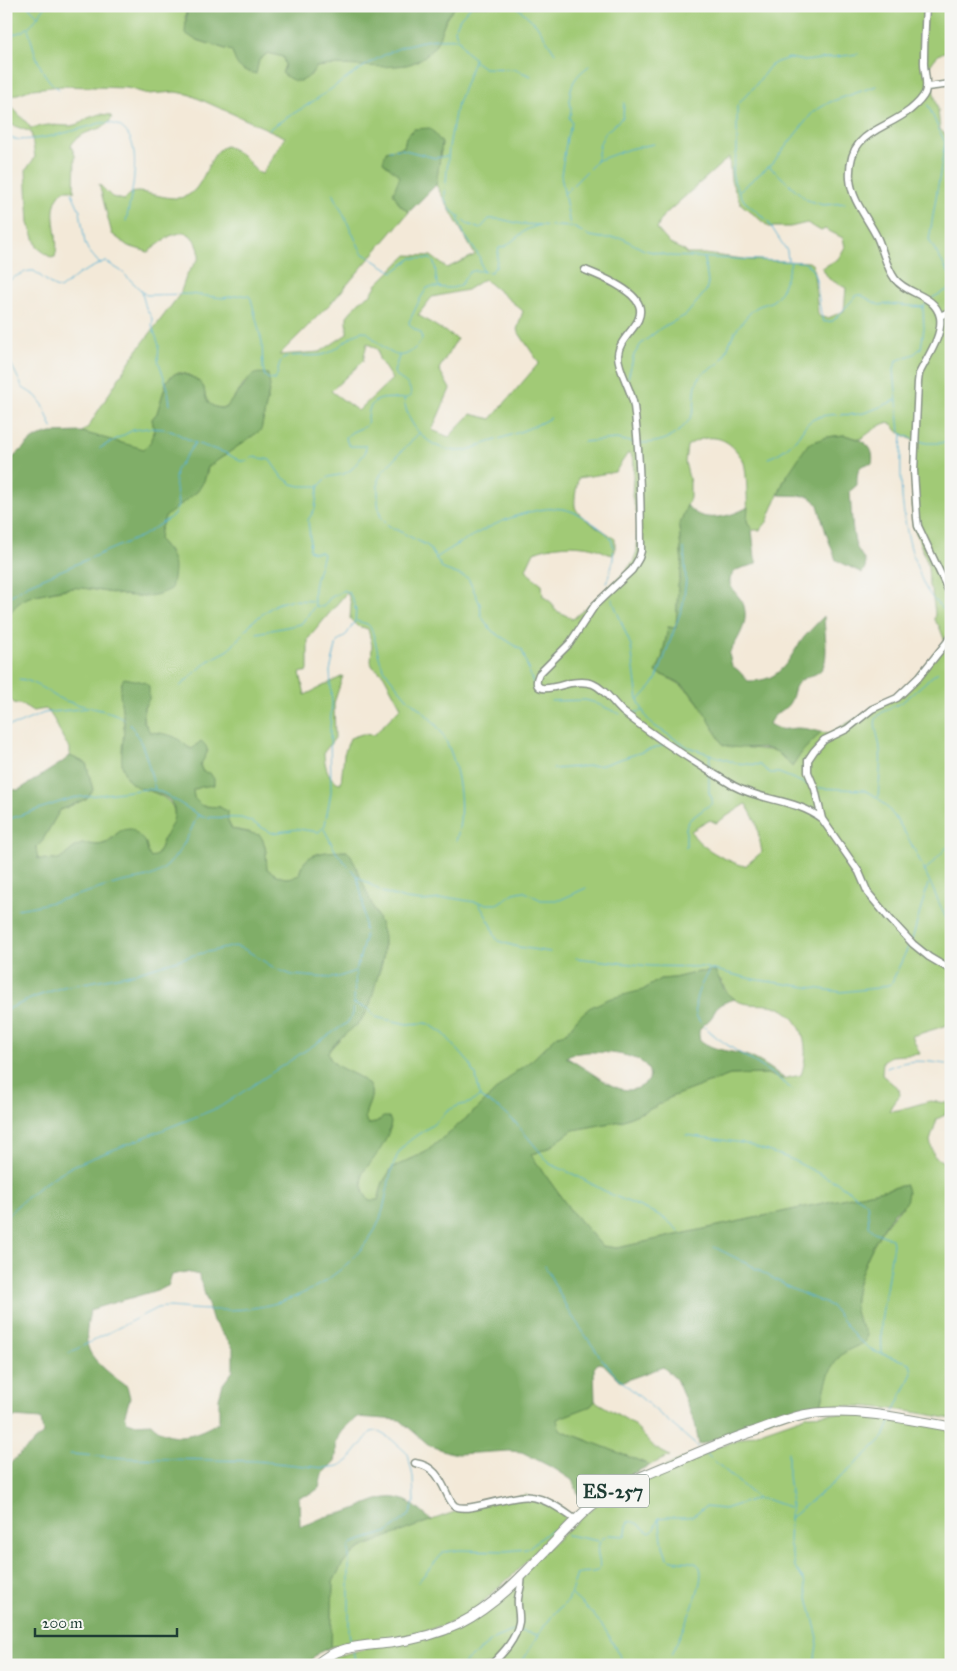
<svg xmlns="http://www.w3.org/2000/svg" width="957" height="1671" font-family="'IM FELL Great Primer',serif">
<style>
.green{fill:#a1ca76;stroke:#608455;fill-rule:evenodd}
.forest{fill:#80ae67;stroke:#50764e;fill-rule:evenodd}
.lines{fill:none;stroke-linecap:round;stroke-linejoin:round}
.stream{stroke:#57b2d5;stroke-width:1}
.minor-casing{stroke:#899386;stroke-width:9}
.major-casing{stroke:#899386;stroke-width:11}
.minor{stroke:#fff;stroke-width:6}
.major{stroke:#fff;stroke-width:9}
.labels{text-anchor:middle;stroke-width:4;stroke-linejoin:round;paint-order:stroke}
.shield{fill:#f6f6f2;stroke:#60746d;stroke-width:1}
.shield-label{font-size:19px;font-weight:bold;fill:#1f3d34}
</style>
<rect width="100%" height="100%" fill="#f6f6f2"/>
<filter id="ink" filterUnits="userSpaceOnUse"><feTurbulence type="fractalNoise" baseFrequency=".02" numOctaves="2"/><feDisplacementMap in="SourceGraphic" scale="10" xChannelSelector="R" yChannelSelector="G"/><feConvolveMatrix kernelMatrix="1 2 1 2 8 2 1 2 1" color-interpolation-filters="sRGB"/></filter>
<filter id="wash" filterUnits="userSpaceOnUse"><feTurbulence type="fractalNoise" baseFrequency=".0096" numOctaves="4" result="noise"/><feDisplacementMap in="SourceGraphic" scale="20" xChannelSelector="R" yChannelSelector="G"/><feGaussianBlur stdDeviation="1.12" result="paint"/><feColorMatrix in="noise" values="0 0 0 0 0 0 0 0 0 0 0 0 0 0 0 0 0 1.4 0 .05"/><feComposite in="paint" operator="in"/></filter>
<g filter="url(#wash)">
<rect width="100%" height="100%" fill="#f3e9d8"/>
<!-- green -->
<path class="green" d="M6 6H187L185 18 194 39 232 51 243 70 256 73 259 60 268 53 283 57 285 65 310 76 316 67 334 64 375 66 406 65 415 62 435 46 447 17 456 6H951V51C939 51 934 59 928 69L938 110 940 129 951 140V1024L912 1036 920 1054 891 1056 883 1061 882 1075 899 1089 900 1095 892 1105 889 1111 898 1110 930 1101 948 1103 945 1115 937 1119 930 1141 934 1156 951 1167V1419C908 1410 864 1404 821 1406 825 1389 828 1364 844 1353 856 1344 857 1350 867 1334 862 1327 856 1319 855 1310 851 1283 881 1222 903 1207L906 1185 617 1248 602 1246 571 1211 531 1155 550 1147 573 1130 621 1121 655 1107 671 1097 730 1075 767 1074 781 1079 801 1075C810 1051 805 1020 780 1008 767 1002 750 1007 737 1001 728 996 724 988 721 980L699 972 674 978 660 979 643 990 578 1018 566 1033 558 1035 532 1060 514 1073 476 1110 426 1152 392 1168 383 1182 378 1200C362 1204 362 1184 362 1173L374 1158 391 1127 376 1123 368 1124C358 1112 380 1099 367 1083 357 1072 330 1069 328 1052 333 1046 339 1040 344 1035 350 1027 355 1016 360 1008 378 979 391 957 380 923L347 851C326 852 304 850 299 875 283 881 280 877 266 869V851L263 840 249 832 232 829 220 807 202 806 194 798 193 790 201 787 203 772 200 765 208 751 201 741 192 749 160 733 150 732C142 719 140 713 149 699H121L124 728 144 789C165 796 183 805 170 830 168 834 164 836 163 840 161 845 160 850 157 855L151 858 148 853 117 833C98 853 98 840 78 846 74 847 64 857 59 860L38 859 35 848 41 843 60 810 86 799 93 790 86 763 70 756V748C59 736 58 721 46 709L33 711 23 705 14 703 8 697 6 689V672L9 667 6 640V619L13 608 24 599 34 595 78 587 130 596 171 554 159 540 160 530 165 516 198 491 207 474 208 467 261 430 270 386 245 382C240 392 232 398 226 408 216 408 208 407 205 395 205 394 204 389 204 388 200 380 185 371 177 373 173 374 169 378 167 380L157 413 152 419C155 434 155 438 144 450L82 432 88 427 133 356 180 294 187 274 199 258V250L196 242 190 235 183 232 170 236 148 252 128 246 112 234 99 184 112 197 124 200C128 196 131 192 137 192 152 192 176 204 190 194 206 183 209 151 226 146 233 149 239 152 244 157 251 163 253 171 262 174L285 137 188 94 175 92 148 94 127 88 61 86 32 89 6 98ZM406 137 442 143 436 185 475 255 447 268 431 256 407 255 377 284 371 294 359 302 347 316V334L320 352 279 355 334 300 409 212 400 205 401 176 386 151 404 147ZM729 157 731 181 741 204 769 227H790L807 223 821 231 825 229 843 238 845 247 838 259 822 268 829 279 846 288 844 311 828 318 820 317 818 314 813 265 809 262 751 260 705 254H686L685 251 670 244 657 229 662 217ZM484 279 523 311 517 330 539 363 491 419 471 414 449 437 432 430 450 389 439 369 457 339 418 315 432 297 467 290ZM367 343 378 350 379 359 392 379 358 411 331 391 363 361ZM886 423 892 424 897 431 914 441 912 456 913 525 928 565 929 586 932 592 935 613 934 620 939 626 946 644 896 697 829 733 821 732 802 752 792 767 776 751 724 745C709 723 700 697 678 683 671 679 663 676 657 672L662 658 668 627 676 628 678 586 682 565 679 526 690 498V482L685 462 687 446C705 434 724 434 738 453 740 456 743 459 744 463 747 472 748 512 747 521L752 530H760L767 522 784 480 826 437 844 435 860 439C869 434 876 426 886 423ZM628 453 631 454 634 464 632 496 638 518 637 551 633 562 622 575 573 619 555 610 552 603 543 596 542 584 530 575 526 569 534 552C551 545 575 543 594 548 601 549 605 554 613 555L615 551V539C606 531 576 517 575 506 574 498 577 486 578 478L615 472ZM347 592 351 604 350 619 357 626 368 629 372 645 371 663 373 667 383 674 401 707 374 735 362 734 350 738 344 754 341 783C328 782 324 763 324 752L335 738 334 703 343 676 305 695 300 673 308 671V639ZM746 804 756 822 762 852 745 866C728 862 698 847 691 831L710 820 716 823Z
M6 101 29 125 30 128 48 125 70 126 79 124 88 118 100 114 110 115 112 118C103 134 81 127 71 146L75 155 74 192 71 190H64C43 209 62 234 55 257L51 258 37 247 29 223 26 170 35 157 31 132 6 123Z
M595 1401 632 1423 655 1448 670 1456 650 1465 563 1431 559 1428 556 1419 591 1406Z
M844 1413 951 1427V1665H317L325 1659 461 1625 605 1497 677 1461 809 1415Z
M526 1495 568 1515 518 1570 473 1611 462 1618 443 1626 398 1638 358 1641 331 1647 333 1582 343 1563 356 1551 380 1539 446 1515 479 1504Z"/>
<!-- forest -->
<path class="forest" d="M187 6H456C453 10 449 14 446 19 442 27 440 39 434 47 428 55 415 64 405 65 376 70 345 62 316 67 306 83 297 86 282 73L285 65 283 57 268 53 259 60 256 74C239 69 237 68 232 51L194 39 185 33Z
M430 128 442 143 436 185 409 212 400 205 393 193 400 176 383 162 386 151 404 147 406 137 414 129Z
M176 373C186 374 199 378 204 388 204 389 205 394 205 395 208 406 216 409 226 408 231 400 234 399 239 392 250 381 247 370 268 374L270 386 261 430 208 467 204 481 198 491 165 517 160 530 159 540C176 559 176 564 171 589 142 605 110 590 80 588 71 587 59 590 50 592 28 596 18 599 6 619V464L31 441 40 436 51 433 82 432 144 449C155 438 155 434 152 419L157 413 167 380Z
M844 435C860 439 876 444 872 464 857 463 857 473 857 485L850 491C851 504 852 535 856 546 860 555 871 564 862 573L836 560 826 533 818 505 815 501 809 496 779 495 784 480 808 444 826 437Z
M687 505C700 525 731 517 748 507L747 521 752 530 755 558 757 563C749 568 737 566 732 575 724 587 741 595 744 606 749 625 737 639 729 654L732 666 738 670 748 681C783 682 787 659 805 636 811 629 818 623 824 616 824 628 829 657 823 667 818 676 808 675 800 681 792 688 795 694 790 702 785 712 774 711 769 724 783 732 782 729 797 728 805 728 813 730 821 732L802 752 792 767C787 762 782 754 775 751 759 744 740 751 723 745 709 723 700 696 678 682 671 678 663 676 656 672L662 658 668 627 676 628 678 586 682 565 679 526Z
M124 678 144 682 149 686V699L144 707 143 720 150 732C159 733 171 734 178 739 184 743 185 746 192 749L201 741C212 750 206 754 200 766L203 772 210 773 214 779V785L201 787 193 790 194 798 202 806 220 807 228 812V821L232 829 260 835C267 845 266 857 267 869 280 877 284 881 299 875 304 850 326 852 347 851L351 855 380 923 384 936 383 957 370 1005 365 1015 359 1023 337 1041 328 1052C330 1069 357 1072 367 1083 380 1099 358 1111 368 1124L376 1123 383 1117H389L391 1122C389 1141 374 1159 362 1173L363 1192 369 1200H378L383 1182 392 1168 426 1152 476 1110 514 1073 532 1060 558 1035 566 1033 578 1018 589 1008 608 999 643 990 660 979 674 978 699 972 715 971 725 991 735 999C729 1001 721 1003 717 1007 714 1010 714 1015 711 1018 704 1027 696 1026 700 1040 715 1052 731 1050 748 1056 761 1061 773 1070 785 1079H781L767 1074 730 1075 671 1097 655 1107 621 1121 573 1130 550 1147 531 1155 571 1211 602 1246 617 1248 906 1185 908 1192 906 1203C903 1207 898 1209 894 1213 877 1233 851 1284 855 1310 856 1319 862 1327 867 1334L866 1341C859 1346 851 1348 845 1352 829 1363 825 1389 821 1406L808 1407 763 1421 699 1445 695 1423 676 1379 663 1367 621 1382 603 1364 598 1363 594 1368 595 1401 591 1406 557 1419 559 1428 563 1431 650 1465 601 1490 583 1504 572 1480 555 1469 522 1452 509 1451 458 1454 448 1452 429 1445 400 1420 357 1417C348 1425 338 1431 336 1444 336 1450 337 1455 335 1461L322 1474 319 1488 311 1494 299 1497 300 1526C309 1525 316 1520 325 1517 334 1514 343 1514 352 1510 368 1504 386 1493 404 1500 415 1504 422 1514 432 1520L367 1545 356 1551 343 1563 333 1582 331 1647 318 1653 306 1665H6V1468C17 1455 31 1446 43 1434L41 1419 14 1417 6 1420V789L18 790 22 788 61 763 70 756 86 763 93 790 86 799 60 810 41 843 36 848 38 859 59 860C66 855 74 846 82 844 91 843 97 847 106 843 118 837 114 829 132 829L146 843 148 853 151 858 157 855C160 850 161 845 163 841 167 830 176 822 174 809 169 789 142 794 130 782 115 766 125 741 124 723 123 709 116 691 124 678ZM588 1052C605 1052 655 1053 649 1080 629 1101 609 1084 590 1072 582 1067 574 1062 566 1057L571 1054ZM186 1272 199 1275 213 1321 233 1348V1371L223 1384 219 1398V1422C197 1435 171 1445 151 1423L134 1424 127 1422 125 1414 130 1398 127 1386C117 1380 93 1361 89 1350 84 1338 88 1323 90 1310 116 1301 142 1296 168 1286L172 1275Z"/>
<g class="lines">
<!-- stream -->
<path class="stream" d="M28 6 38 16
M471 6 460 18 455 29 456 34 466 52 474 58V61L484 68 514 69 531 76
M516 6 536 24 555 53
M710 7 712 6
M28 29C34 49 40 78 59 89
M6 35C27 34 35 22 45 6
M474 61 456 108 449 147 445 193V200L451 210 468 224 480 229 489 219H500L521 224 573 227 590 236 601 238H622L644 250 671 256 803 262C823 270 815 305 824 322L833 321 857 295H861L879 305 889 304 923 307 927 303
M928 105 945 143 929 240 951 277
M269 129C285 118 302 109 318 98 366 66 399 35 459 39
M6 136C22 148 82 128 101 123 151 119 132 193 126 221
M389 150 401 149 435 158 447 156
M596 161 629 149 654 144
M770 167 807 200 823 205 845 203
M740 190 772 164 813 112 830 102 876 86
M72 193 80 211 85 243 88 250 99 263
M333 193 362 253 393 272 412 258 431 259C439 267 433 278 439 286
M565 193 594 164 597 159 600 143 605 133 623 117 624 103
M457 215 464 234 479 256 483 272
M570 226 561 175 567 137 572 123 569 117C572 112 571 107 570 101 569 85 576 75 589 66
M788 260 787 251 767 220 744 201 734 182 732 172 737 151V105L755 86 770 66 777 62 789 58 805 61 858 54
M6 281C16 278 23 270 34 271L53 286 60 289 79 274 105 261 121 271 146 295 190 294 223 298 241 295 249 296 251 299 262 342 263 368 265 376 269 379 275 380C279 374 277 363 283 359 292 353 312 357 322 355 338 352 347 336 362 331 368 331 370 335 374 339 393 357 404 364 422 340L421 333 410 326 409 322 420 299 427 288C437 285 447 290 456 287 464 285 464 276 470 272 476 269 484 272 491 272L496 266 499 248 506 246 526 230 539 225
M142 293 146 308 153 320 152 326 159 345 158 360 168 389 170 405
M932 298 951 288
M6 354 23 388 36 396 43 405 52 428
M628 378 634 355 641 344 661 328 686 315 706 291 708 282 704 258
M404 399C407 426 428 449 457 451 468 452 479 445 490 442 511 435 531 429 550 418
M419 433 382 472 378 480V504L381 518 389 526 428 546 443 569 468 578 480 604 481 616 492 631 522 650 533 683
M902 435C898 486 903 540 925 587 931 598 941 608 951 616
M913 439 900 433 894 370 896 361 914 354 921 348 924 328 923 307
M917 440 926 443H951
M583 442 616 439 636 443
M640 443C658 443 671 440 684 426 702 409 689 392 700 377 704 371 713 368 718 364 727 356 729 340 736 330 742 323 749 312 757 307 762 304 769 304 774 300 784 291 787 274 791 262
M100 448 133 430 148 428 164 429 176 433 195 443 226 453 240 461H246L253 457 266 459 270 460 281 476 292 484 300 486H319
M768 458C778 455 789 447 796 439 802 432 805 423 814 419 829 411 847 417 864 413 874 410 886 404 896 400
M436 558C467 537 524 504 563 509 575 511 587 519 597 526 602 530 608 533 611 539 617 552 611 571 606 583
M6 599 27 585 142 536 174 515 178 505 175 479 176 470 195 443
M612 599 631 646 638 700 646 717 653 725 688 747 736 763 760 765 770 773H779L811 786
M315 606C310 589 319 570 323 554L321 552H314L309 550 310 538 308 520 315 509 317 494 319 486 328 477 344 474 352 469 365 453 366 446H350L347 442 346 437 352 432 366 426C369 420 367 412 371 406 380 392 402 403 411 396 411 380 399 382 394 372L399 356
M356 621C359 622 364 623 367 624 375 628 377 659 384 669 391 679 400 690 408 699 417 707 428 715 436 725 458 752 467 808 456 841
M257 633 301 624 314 607
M19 679C36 680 48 694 63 700 79 706 96 708 112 713 142 723 147 762 155 789
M178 688 208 661 229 650 252 622 276 604 290 600 313 601
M639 700 652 686 657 678 683 605 686 580 684 548
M551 701 585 700 593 702 620 714
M629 714 642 711
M6 726 18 724 44 713 88 708
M709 768 710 754
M553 769 602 765 664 745
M818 788 863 790C899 800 930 885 946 918L951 924
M878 797C879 781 883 754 878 738 877 732 874 726 876 719 881 710 893 707 902 702 915 693 925 681 938 672
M6 820 72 798 147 789 156 790 165 794 202 817 241 818 250 821 272 833 298 829 319 832 325 825 331 792 330 727 332 704 330 671 337 642 347 634 355 621 356 611 353 600 349 593 344 590 330 598 323 607 315 606
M686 847V828L688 821 712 803V798L709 793V774
M924 872 951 843
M357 876 382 892 405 899 423 901 451 898 487 904H497L514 893 523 891 541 900H560L586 888
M479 904 492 926 495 936 498 941 518 947 550 952
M17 909C52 904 84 893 118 883 138 878 152 880 168 865 182 851 190 832 198 815
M912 940 928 884
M576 958 650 966 702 967 752 979 841 992 877 988 891 984 910 943
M709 970C702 983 691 1001 697 1017 704 1033 750 1059 765 1069 775 1076 784 1083 793 1090
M353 1003 369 1009 375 1017 407 1024 424 1023 429 1024 444 1034 471 1065 472 1071 476 1075 480 1097 500 1109 515 1122 550 1164 575 1175 612 1195 657 1214 667 1220 683 1235
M6 1010 35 997 63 987 132 974 194 955 235 946 246 950 276 969 292 975 330 978 339 977 355 971
M887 1068C910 1058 927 1061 951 1065
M686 1135 743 1143 788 1158 836 1182 867 1203 869 1226 874 1232 892 1239 893 1244 881 1322 882 1353
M6 1216C30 1194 45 1180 75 1165L220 1107 347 1023 353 1014 356 971 365 938 363 901 357 876 336 852 324 829
M714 1247 742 1261 792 1289 831 1306 856 1338 873 1351 910 1363 912 1373 894 1412
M545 1266 568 1310 601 1358 617 1377 698 1447
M69 1353 157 1308C168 1306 179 1308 191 1309 203 1310 216 1310 228 1310 288 1309 343 1281 375 1230 389 1206 386 1168 402 1148 411 1137 425 1131 435 1123 441 1118 446 1111 453 1108 465 1102 468 1107 479 1096
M788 1452V1476L791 1499 789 1542 795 1567 804 1581 818 1638 814 1665
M705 1453 757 1498
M70 1454 126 1458 257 1461 325 1468 339 1466 348 1461 371 1432 377 1431 391 1439 408 1454 413 1477 414 1503 410 1514 388 1532 353 1543 349 1546V1632L351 1644
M790 1518 847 1472 874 1447 884 1437 891 1420
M659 1519 663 1546 667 1557C676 1564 688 1559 697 1564 713 1573 676 1642 671 1655
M567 1535 599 1541
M418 1582 444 1552 459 1550 506 1551 527 1549 549 1531 553 1530 558 1532
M572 1595 593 1614 606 1631 622 1660 637 1664
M520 1631 538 1635
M353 1651 356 1665
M462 1665 495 1638 513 1631
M520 1665 543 1628 556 1611 568 1601 577 1574C584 1571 592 1574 599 1570 602 1557 592 1554 602 1539L609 1535 625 1536 628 1522C638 1520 642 1529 650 1533L653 1531 659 1518 666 1517H687L692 1516 705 1507 724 1509 755 1499H766L791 1508"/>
</g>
</g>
<g filter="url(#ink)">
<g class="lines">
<defs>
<path id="minor" d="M926 6C925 24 924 42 924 60 923 70 929 83 925 93 922 100 916 105 910 110 881 132 847 132 850 179 852 201 867 217 877 237 883 250 886 267 895 279 907 295 935 294 940 317 943 336 927 357 919 374L918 382 914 471 917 518 918 526 951 596
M927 87 951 84
M585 270C600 276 633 289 639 305 646 324 619 336 618 355 618 371 631 388 634 406 640 454 641 502 641 551L639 558 632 570 595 605 570 643 539 674C528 698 561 685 570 683 578 682 585 681 593 684 605 689 613 703 623 712 658 739 695 763 734 786 761 801 796 799 822 819
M940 316 951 311
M951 637 919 677 897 698 872 709 847 729 824 740 814 751 808 760V772L815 789 822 819 859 872 868 893 889 918 913 944 929 957 951 970
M415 1463C435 1466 440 1479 448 1496 450 1500 452 1504 455 1506 468 1514 513 1493 531 1497 548 1499 563 1511 576 1520
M491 1665C503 1653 516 1640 519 1622 520 1614 517 1606 518 1599 519 1589 523 1586 521 1575"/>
<path id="major" d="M316 1665C337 1645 364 1646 390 1643 413 1640 438 1634 459 1624 508 1599 543 1551 582 1514 608 1489 642 1476 674 1463 701 1451 727 1440 755 1431 775 1424 795 1415 816 1413 861 1409 907 1419 951 1427"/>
</defs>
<!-- minor casing -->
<use href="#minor" class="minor-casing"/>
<!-- major casing -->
<use href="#major" class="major-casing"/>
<!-- minor -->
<use href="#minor" class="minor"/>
<!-- major -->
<use href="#major" class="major"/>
</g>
</g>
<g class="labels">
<!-- shield labels -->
<rect class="shield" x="577" y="1474.5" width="72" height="33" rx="4"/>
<g class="shield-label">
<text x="613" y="1498">ES-257</text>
</g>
</g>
<!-- margin -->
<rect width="957" height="1671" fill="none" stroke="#f6f6f2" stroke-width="25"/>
<!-- scale -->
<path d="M35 1628v8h142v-8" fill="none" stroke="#1f3d34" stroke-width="2.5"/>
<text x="42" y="1628" font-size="15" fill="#1f3d34" stroke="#f6f6f2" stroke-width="4" paint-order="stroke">200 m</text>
</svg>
